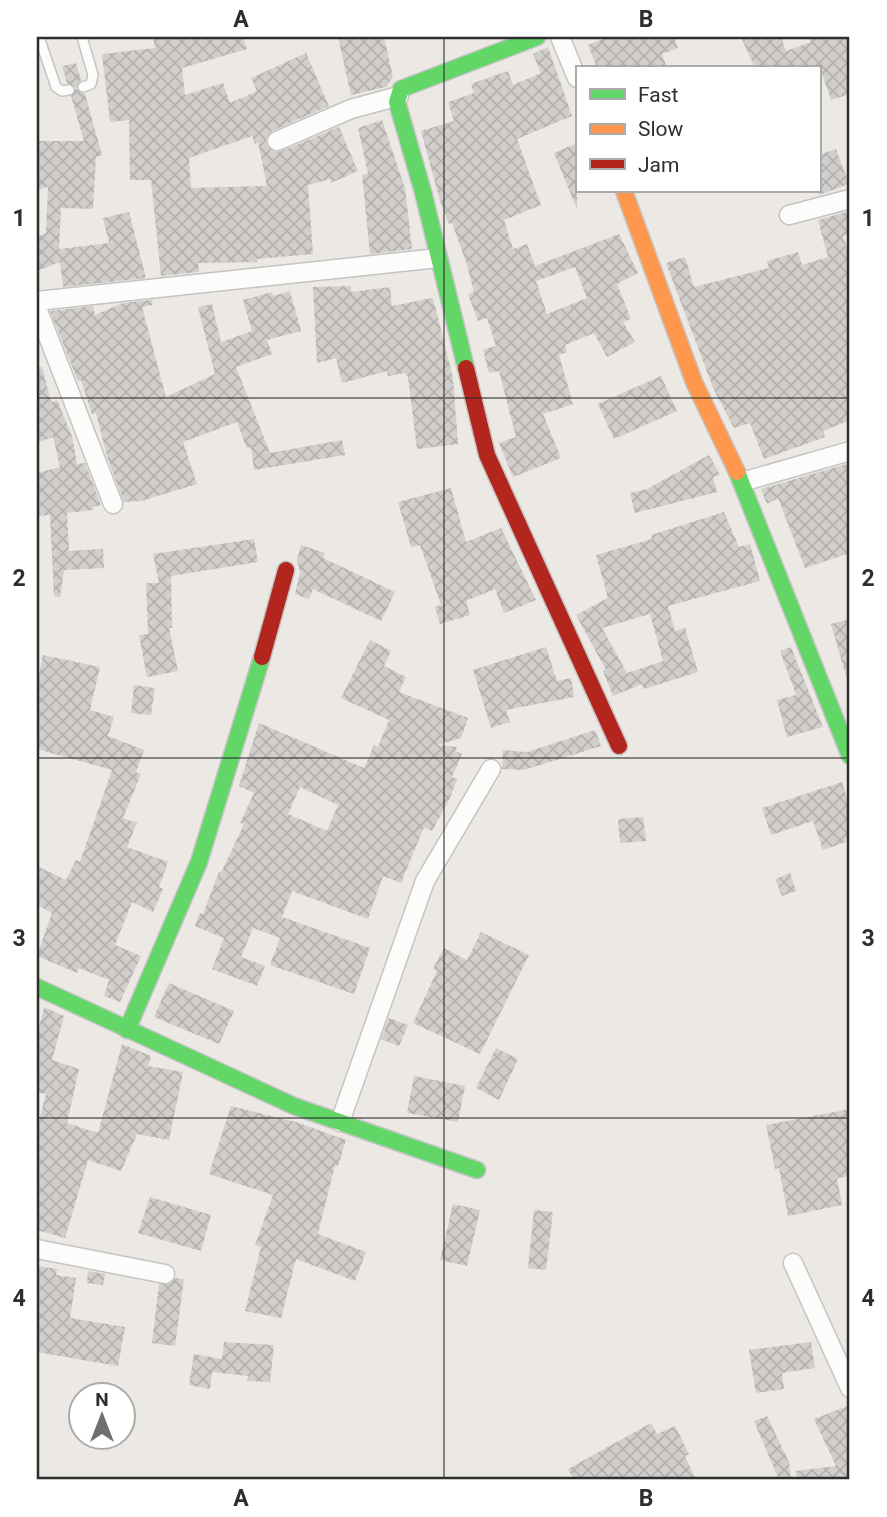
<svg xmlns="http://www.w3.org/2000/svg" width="887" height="1517" font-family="Roboto,sans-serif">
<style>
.building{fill:url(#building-cross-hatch);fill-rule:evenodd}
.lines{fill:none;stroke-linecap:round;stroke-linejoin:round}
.lane-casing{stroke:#c5c4c5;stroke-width:12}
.street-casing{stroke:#c5c4c5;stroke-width:21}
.fast-casing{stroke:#c5c4c5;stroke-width:19}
.slow-casing{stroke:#c5c4c5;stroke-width:19}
.jam-casing{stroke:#c5c4c5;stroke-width:19}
.lane{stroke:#fcfcfb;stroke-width:9}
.street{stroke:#fcfcfb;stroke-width:18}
.fast{stroke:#63d668;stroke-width:16}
.slow{stroke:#ff974d;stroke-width:16}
.jam{stroke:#b3261e;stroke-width:16}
.grid{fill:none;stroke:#2e2e2e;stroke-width:2;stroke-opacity:0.55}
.neatline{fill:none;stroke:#2e2e2e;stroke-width:2.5}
.grid-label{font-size:23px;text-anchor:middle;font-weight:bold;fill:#2e2e2e}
</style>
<defs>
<pattern id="building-cross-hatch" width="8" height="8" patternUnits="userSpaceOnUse" patternTransform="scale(1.75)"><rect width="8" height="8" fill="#d1cecb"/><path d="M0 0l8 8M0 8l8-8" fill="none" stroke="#b4b1af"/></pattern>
</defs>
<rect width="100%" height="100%" fill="#ece8e4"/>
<!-- building -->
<path class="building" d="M153 37H243L247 49 182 68 185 95 223 83 230 103 257 91 251 78 306 53 329 106 272 131 266 139 267 146 275 152 282 151 339 127 358 171 331 183 330 179 308 185 313 254 257 259V262L198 263 199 272 161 276 151 180H130L129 120 110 122 102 54 155 48ZM252 136 255 144 258 142 267 186 191 188 189 158Z
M338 37H384L393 77 386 87 351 95Z
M608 37H674L678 48 662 54 667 68H597L588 45Z
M741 37H781L786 51 811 42 809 37H850V94L831 100 820 68H755Z
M548 47 572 116 517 139 541 205 504 220 513 249 527 244 535 266 619 234 638 273 617 284 631 319 623 322 635 342 607 357 594 333 565 345 567 352 559 355 573 404 543 414 561 458 513 477 499 443 516 437 499 371 489 373 483 350 496 346 487 318 478 321 468 294 474 292 467 265 452 223 449 224 440 201 421 131 454 121 448 102 474 93 471 84 508 71 513 85 541 73 533 54ZM575 267 587 298 547 314 536 281Z
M76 63 81 80 76 89 85 94 102 155 96 157 93 209 61 208 59 249 109 243 103 218 129 212 146 278 63 287 60 262 37 271V237L46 233 48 187 37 190V141H84L71 96 76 88 67 83 62 66Z
M382 120 405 188 412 249 370 254 362 175 368 173 358 128Z
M577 143V209L554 153Z
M836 149 849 184 819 195V155Z
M850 211V234L843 236 850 258V420L823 431 825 437 764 459 750 423 734 428 714 390 666 263 685 257 694 287 769 268 767 261 798 252 802 265 828 257 818 220Z
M351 286V292L390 287 392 306 433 298 453 378 458 444 417 449 408 377 404 373 388 376 387 371 342 383 336 358 317 363 313 287Z
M290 291 301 331 267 340 272 354 236 367 270 453 342 440 345 455 254 470 251 447 247 449 237 422 183 442 197 484 141 501 124 502 107 456 96 413 92 414 81 380 78 381 50 311 93 306 95 315 123 303 152 300 153 305 142 307 166 397 215 374 198 307 212 304 221 342 252 331 243 300 272 292 273 296Z
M37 367H42L51 402 57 400 72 436 77 464 85 463 101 505 92 507 93 510 67 513 69 551 103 549 104 568 64 570 60 597 54 596 50 515 38 516 37 473 60 467 53 437 37 443Z
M661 376 677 411 614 439 598 404Z
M709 455 720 475 713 477 717 492 635 513 630 493 647 489Z
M850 463V553L805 568 778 498 767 504 761 489Z
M451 488 466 542 501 528 536 600 504 613 495 589 466 601 470 615 440 624 435 607 441 605 420 545 411 547 398 502Z
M724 512 739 547 750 544 760 581 668 606 675 631 685 628 698 672 644 689 642 684 613 696 603 671 606 670 576 615 608 598 596 555 652 539 651 535ZM650 614 663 661 627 673 602 628Z
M254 539 258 562 171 576 172 628H169L178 671 147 677 139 635 148 634 146 583H159L153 554Z
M301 545 325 553 323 558 395 592 381 621 313 589 309 599 295 594 300 573 297 560Z
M850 619V676H846L831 624Z
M370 640 391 651 384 666 406 677 399 692 468 718 461 738 437 745 457 747 455 751 462 754 452 777 457 779 450 798 432 831 424 827 401 883 383 876 368 919 292 891 282 917 370 948 354 994 270 965 280 938 253 928 241 957 265 966 257 986 212 969 224 938 195 926 200 913 203 914 219 872 221 873 244 824 240 823 254 793 239 786 259 723 364 768 374 745 378 747 389 720 341 698ZM300 787 338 805 327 831 288 814Z
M546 647 557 681 571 678 574 697 506 710 510 722 491 728 473 670Z
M791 647 823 727 787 737 777 700 796 695 780 651Z
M43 655 100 667 90 710 114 717 108 736 144 750 136 772 141 774 123 818 137 823 127 847 168 862 159 887 163 889 153 912 132 902 115 945 141 956 120 1002 104 996 109 980 79 968 77 973 37 956 52 913 37 905V866L66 880 76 860 80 862 112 770 37 749V684Z
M134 685 155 688 151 715 131 713Z
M595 730 601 746 524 770 502 769 503 750 527 752Z
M842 782 850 808V837L845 839 846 842 823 850 813 821 771 835 762 808Z
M643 817 646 841 620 843 618 819Z
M790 873 796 891 782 896 775 879Z
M481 932 529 955 480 1054 413 1023 437 971 433 969 444 948 467 960Z
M169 983 234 1011 219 1044 154 1017Z
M44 1007 64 1016 52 1060 79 1069 67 1123 98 1133 122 1044 151 1056 148 1066 183 1072 169 1140 137 1134 121 1171 88 1160 65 1238 37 1230V1128L46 1094 37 1092V1036Z
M389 1018 408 1025 399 1046 381 1039Z
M496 1048 518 1059 499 1100 476 1088Z
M414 1076 465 1086 458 1122 407 1113Z
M231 1106 296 1122 346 1140 338 1166 335 1165 318 1234 366 1252 355 1281 296 1259 281 1318 245 1311 261 1247 255 1245 273 1195 209 1174Z
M850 1109V1176L837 1178 842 1205 788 1216 779 1168 775 1169 766 1125Z
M150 1197 211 1215 201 1251 138 1233Z
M453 1204 480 1210 467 1266 440 1260Z
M534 1210 553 1212 546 1270 528 1268Z
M37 1266 57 1269 56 1275 76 1278 70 1318 125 1327 118 1366 37 1352Z
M88 1271 105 1274 103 1285 87 1283Z
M175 1278 184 1279 175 1346 152 1343 159 1284H169Z
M224 1342 274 1345 270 1382 247 1381 248 1376 212 1372 210 1389 189 1385 194 1354 222 1359Z
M811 1342 815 1368 782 1373 784 1389 756 1393 749 1350Z
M850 1405V1480H797L796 1471 836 1466 814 1419Z
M767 1416 789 1462 791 1480H779L754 1421Z
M651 1423 657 1434 675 1426 689 1454 685 1456 696 1480H574L568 1469Z"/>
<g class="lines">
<defs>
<path id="lane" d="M39 37 56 87 62 91 69 90
M82 37 93 75 91 84 83 87"/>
<path id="street" d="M560 37 577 78
M277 141 351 109 399 96
M789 215 850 199
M37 301 438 258
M37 308 113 504
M742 482 850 451
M340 1122 425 881 491 769
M37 1249 165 1274
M793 1263 850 1388"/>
<path id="fast" d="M466 368 423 192 397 102 401 89 537 37
M737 472 850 756
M37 987 294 1106 477 1170
M127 1030 199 862 262 657"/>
<path id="slow" d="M624 191 694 382 737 472"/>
<path id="jam" d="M466 368 487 455 619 746
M262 657 286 570"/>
</defs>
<!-- lane casing -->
<use href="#lane" class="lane-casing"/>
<!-- street casing -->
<use href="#street" class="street-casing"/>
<!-- fast casing -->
<use href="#fast" class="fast-casing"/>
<!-- slow casing -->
<use href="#slow" class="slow-casing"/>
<!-- jam casing -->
<use href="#jam" class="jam-casing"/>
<!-- lane -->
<use href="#lane" class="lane"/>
<!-- street -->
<use href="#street" class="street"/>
<!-- fast -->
<use href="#fast" class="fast"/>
<!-- slow -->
<use href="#slow" class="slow"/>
<!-- jam -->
<use href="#jam" class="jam"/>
</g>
<!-- grid -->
<path class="grid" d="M444 37V1480M37 398H850M37 758H850M37 1118H850"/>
<!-- border -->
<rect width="887" height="1517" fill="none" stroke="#ffffff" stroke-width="77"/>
<!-- legend -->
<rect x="576" y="66" width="245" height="126" fill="#ffffff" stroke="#ababab" stroke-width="2"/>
<rect x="590" y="89" width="35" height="10" fill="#63d668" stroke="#ababab" stroke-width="2"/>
<text x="638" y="102" font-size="21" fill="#2e2e2e">Fast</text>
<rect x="590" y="124" width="35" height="10" fill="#ff974d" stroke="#ababab" stroke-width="2"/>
<text x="638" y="136" font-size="21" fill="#2e2e2e">Slow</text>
<rect x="590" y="159" width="35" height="10" fill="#b3261e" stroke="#ababab" stroke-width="2"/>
<text x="638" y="172" font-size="21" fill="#2e2e2e">Jam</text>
<!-- north arrow -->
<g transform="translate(102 1416)"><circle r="33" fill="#ffffff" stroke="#ababab" stroke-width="2"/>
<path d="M0-5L12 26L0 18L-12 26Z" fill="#706f6e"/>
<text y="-10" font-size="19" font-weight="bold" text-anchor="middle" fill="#2e2e2e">N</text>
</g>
<rect x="38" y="38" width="810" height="1440" class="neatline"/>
<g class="grid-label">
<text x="241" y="27">A</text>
<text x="646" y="27">B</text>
<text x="19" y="226">1</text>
<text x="868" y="226">1</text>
<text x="19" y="586">2</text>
<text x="868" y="586">2</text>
<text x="19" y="946">3</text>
<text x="868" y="946">3</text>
<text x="19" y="1306">4</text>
<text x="868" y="1306">4</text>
<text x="241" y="1506">A</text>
<text x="646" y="1506">B</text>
</g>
</svg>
